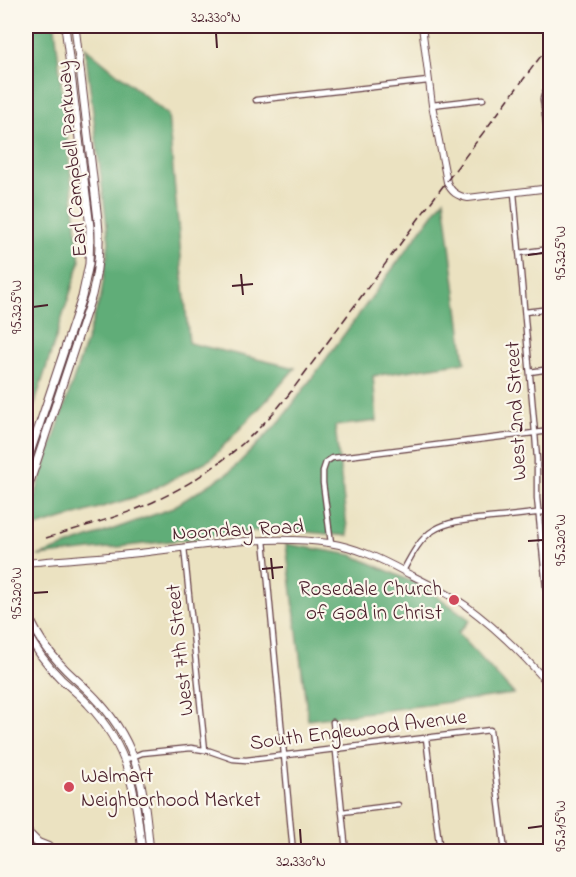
<svg xmlns="http://www.w3.org/2000/svg" width="576" height="877" font-family="'Indie Flower',sans-serif">
<style>
.forest{fill:#60ad78;stroke:#556652;stroke-width:1.5}
.lines{fill:none;stroke-linecap:round;stroke-linejoin:round}
.minor-casing{stroke:#623c42;stroke-width:7}
.tertiary-casing{stroke:#623c42;stroke-width:8}
.secondary-casing{stroke:#623c42;stroke-width:9}
.primary-casing{stroke:#623c42;stroke-width:10}
.minor{stroke:#fff;stroke-width:4.5}
.tertiary{stroke:#fff;stroke-width:6}
.secondary{stroke:#fff;stroke-width:7}
.primary{stroke:#fff;stroke-width:8}
.rail{stroke:#4a1f2b;stroke-width:1.5;stroke-dasharray:9 4.5;stroke-linecap:butt}
.ticks{fill:none;stroke:#4a1f2b;stroke-width:2}
.poi-dot{fill:#d1495b;stroke:#fbf7ec;stroke-width:2}
.labels{text-anchor:middle;stroke-width:4.5;stroke-linejoin:round;paint-order:stroke}
.street-label{font-size:21px;fill:#4a1f2b;stroke:#fbf7ec}
.poi-label{font-size:21px;fill:#4a1f2b;stroke:#fbf7ec;text-anchor:end}
.neatline{fill:none;stroke:#4a1f2b;stroke-width:2}
.ticks-label{font-size:15px;text-anchor:middle;fill:#4a1f2b}
</style>
<rect width="100%" height="100%" fill="#fbf7ec"/>
<filter id="ink" filterUnits="userSpaceOnUse"><feTurbulence type="fractalNoise" baseFrequency=".0167" numOctaves="2"/><feDisplacementMap in="SourceGraphic" scale="12" xChannelSelector="R" yChannelSelector="G"/><feConvolveMatrix kernelMatrix="1 2 1 2 8 2 1 2 1" color-interpolation-filters="sRGB"/></filter>
<filter id="wash" filterUnits="userSpaceOnUse"><feTurbulence type="fractalNoise" baseFrequency=".008" numOctaves="4" result="noise"/><feDisplacementMap in="SourceGraphic" scale="24" xChannelSelector="R" yChannelSelector="G"/><feGaussianBlur stdDeviation="1.35" result="paint"/><feColorMatrix in="noise" values="0 0 0 0 0 0 0 0 0 0 0 0 0 0 0 0 0 1.4 0 .05"/><feComposite in="paint" operator="in"/></filter>
<g filter="url(#wash)">
<rect width="100%" height="100%" fill="#ebe2c1"/>
<!-- forest -->
<path class="forest" d="M26 26H55L80 262 28 425 26 426Z
M85 47 168 115 189 343 295 368 269 398 211 459 142 495 26 530V523L101 296 109 242Z
M444 199 465 362 373 376 377 421 335 426 348 536 277 529 38 556 170 509 230 472 281 420Z
M286 544 352 555 426 588 470 620 458 633 514 694 308 720Z"/>
</g>
<g filter="url(#ink)">
<g class="lines">
<defs>
<path id="minor" d="M550 89 545 92 543 99 550 154
M256 100 428 81
M432 105 483 99
M514 193 535 433 537 459V498L550 627
M519 253 550 249
M525 312 550 309
M530 372 550 369
M264 540 293 852
M331 543 323 483V471L326 462 332 458 550 431
M184 547 205 750
M403 571C411 556 420 538 434 530 450 520 472 520 489 518 510 516 530 514 550 511
M333 722 346 852
M426 738 440 852
M125 760 142 753 191 748 210 751 233 759 246 760 490 730 505 852
M342 812 398 805"/>
<path id="tertiary" d="M422 26 432 105 447 182C451 192 457 196 468 198L550 188
M26 563C66 559 107 557 148 552 208 545 268 534 329 543 356 547 381 559 405 572 425 582 446 592 465 605 496 628 525 656 550 686"/>
<path id="secondary" d="M26 465 82 297 89 264 90 227 65 26
M26 494 92 295C98 270 101 246 98 220L75 26
M26 608C34 632 48 652 66 670 77 681 89 690 99 702 141 748 144 792 150 852
M26 631C35 649 47 665 61 679 70 687 80 695 88 704 131 750 135 792 142 852"/>
<path id="primary" d="M26 831 38 843 48 847 53 852"/>
</defs>
<!-- minor casing -->
<use href="#minor" class="minor-casing"/>
<!-- tertiary casing -->
<use href="#tertiary" class="tertiary-casing"/>
<!-- secondary casing -->
<use href="#secondary" class="secondary-casing"/>
<!-- primary casing -->
<use href="#primary" class="primary-casing"/>
<!-- minor -->
<use href="#minor" class="minor"/>
<!-- tertiary -->
<use href="#tertiary" class="tertiary"/>
<!-- secondary -->
<use href="#secondary" class="secondary"/>
<!-- primary -->
<use href="#primary" class="primary"/>
<!-- rail -->
<path class="rail" d="M46 538C75 529 105 521 134 510 198 485 251 444 293 389L431 202 550 44"/>
</g>
</g>
<!-- ticks -->
<path class="ticks" d="M216 33 217 48M528 255 543 253M241 274 243 295M232 286 253 284M33 307 48 305M528 541 543 540M271 558 273 579M262 569 283 567M33 593 48 592M528 828 543 826M300 829 301 844"/>
<!-- markers -->
<g class="poi-dot">
<circle cx="454" cy="600" r="6"/>
<circle cx="69" cy="787" r="6"/>
</g>
<g class="labels">
<!-- street labels -->
<g class="street-label">
<text transform="translate(71 159) rotate(-95)" y="7">Earl Campbell Parkway</text>
<text transform="translate(515 411) rotate(-93)" y="7">West 2nd Street</text>
<text transform="translate(238 529) rotate(-3)" y="7">Noonday Road</text>
<text transform="translate(179 650) rotate(-96)" y="7">West 7th Street</text>
<text transform="translate(358 729) rotate(-7)" y="7">South Englewood Avenue</text>
</g>
<!-- poi labels -->
<g class="poi-label">
<text x="442" y="595">Rosedale Church<tspan x="442" dy="24">of God in Christ</tspan></text>
<text x="81" y="782" text-anchor="start">Walmart<tspan x="81" dy="24">Neighborhood Market</tspan></text>
</g>
</g>
<!-- margin -->
<rect width="576" height="877" fill="none" stroke="#fbf7ec" stroke-width="66"/>
<rect x="33" y="33" width="510" height="811" class="neatline"/>
<g class="ticks-label">
<text x="216" y="22">32.330°N</text>
<text transform="translate(560 253) rotate(-90)" y="5">95.325°W</text>
<text transform="translate(16 307) rotate(-90)" y="5">95.325°W</text>
<text transform="translate(560 540) rotate(-90)" y="5">95.320°W</text>
<text transform="translate(16 593) rotate(-90)" y="5">95.320°W</text>
<text transform="translate(560 826) rotate(-90)" y="5">95.315°W</text>
<text x="301" y="866">32.330°N</text>
</g>
</svg>
